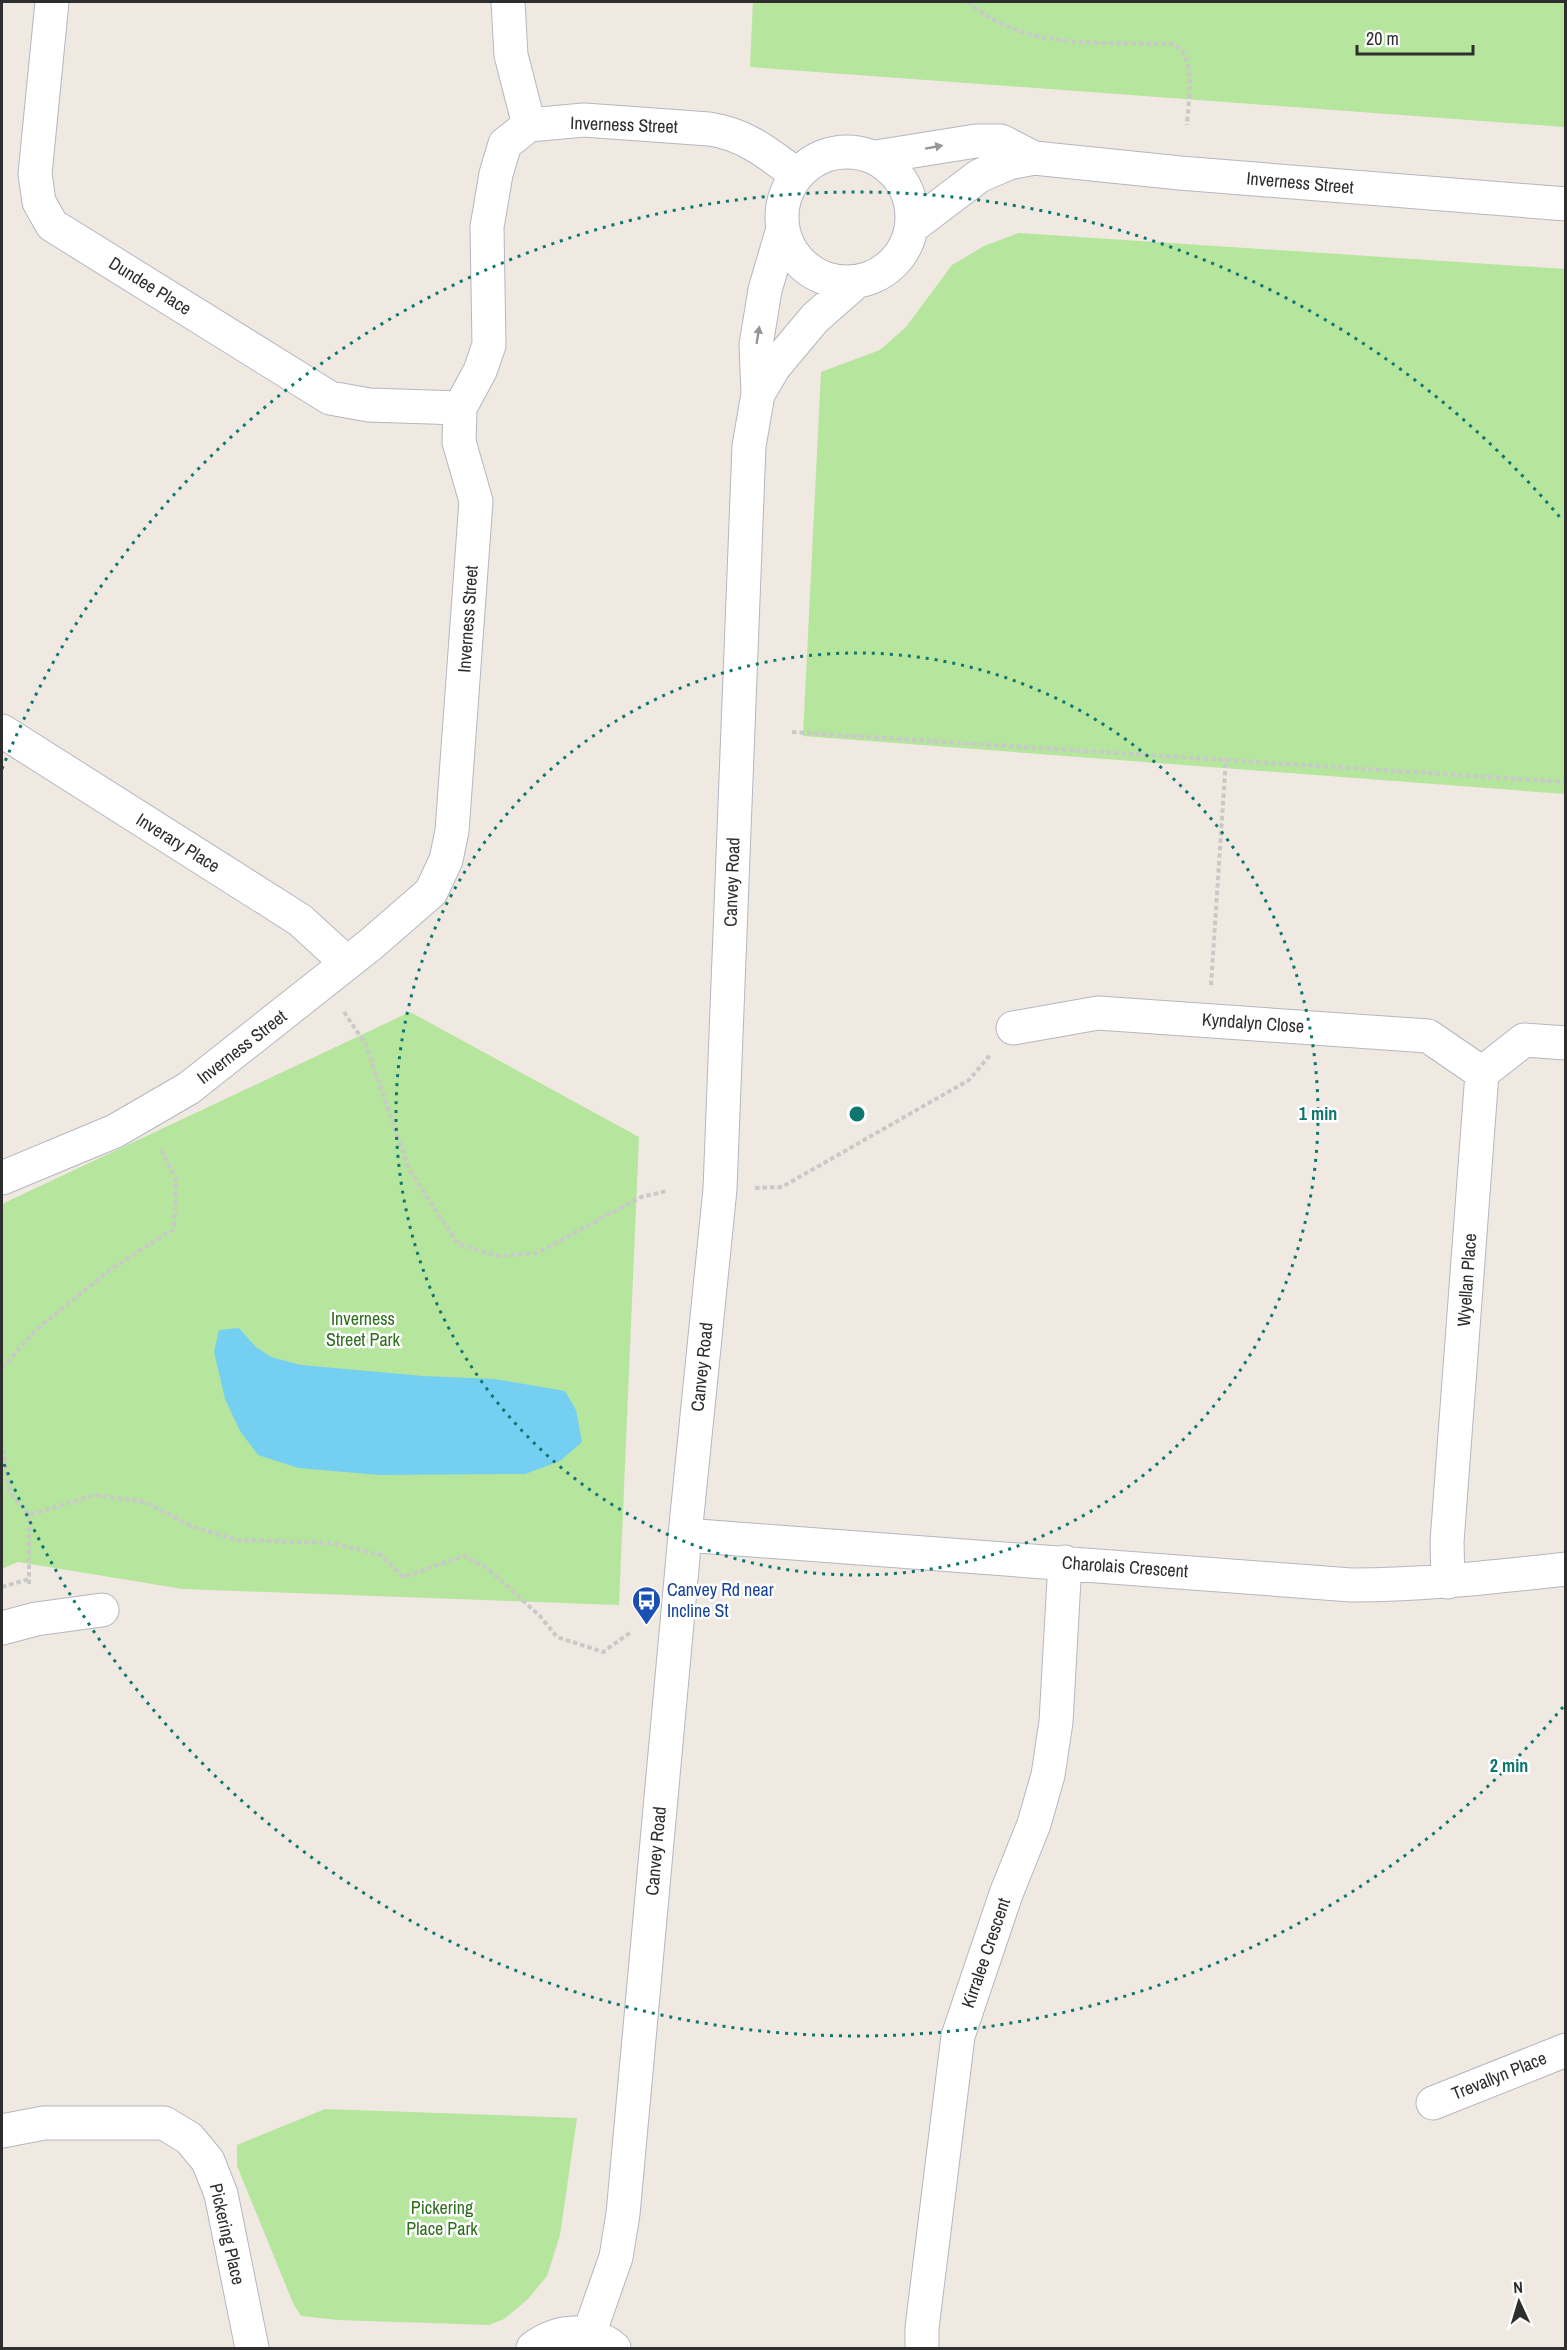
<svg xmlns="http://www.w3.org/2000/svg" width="1567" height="2350" font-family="'Archivo Narrow',sans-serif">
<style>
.green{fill:#b6e59e}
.water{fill:#75cff0}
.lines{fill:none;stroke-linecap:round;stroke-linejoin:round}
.minor-casing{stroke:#b4b7c1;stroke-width:35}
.path{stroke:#c9c9c9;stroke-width:4;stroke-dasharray:4.5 3;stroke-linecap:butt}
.minor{stroke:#fff;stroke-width:33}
.oneway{fill:#969696}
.ring{fill:none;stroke:#0f766e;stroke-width:3;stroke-dasharray:3 6}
.labels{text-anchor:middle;stroke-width:5;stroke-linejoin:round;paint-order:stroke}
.street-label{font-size:18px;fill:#2e2e2e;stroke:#fff}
.park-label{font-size:18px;fill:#2c6e1b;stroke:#fff}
.transit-label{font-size:18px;fill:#164399;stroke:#fff;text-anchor:start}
.centre{fill:#0f766e;stroke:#fff;stroke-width:3}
.ring-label{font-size:18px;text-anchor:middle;font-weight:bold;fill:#0f766e;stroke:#fff;stroke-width:5;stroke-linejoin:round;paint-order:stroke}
</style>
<rect width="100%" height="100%" fill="#efe9e1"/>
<!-- green -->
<path class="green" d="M753 2H1565V127L750 67Z
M1019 233 1565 269V794L803 736 821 372 880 350 906 327 952 265 984 246Z
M410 1012 639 1137 619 1605 183 1589 18 1562 2 1569V1204Z
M325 2109 577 2118 560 2235 547 2276 528 2299 504 2319 489 2325 337 2320 301 2316 293 2303 237 2166V2145Z"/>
<!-- water -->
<path class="water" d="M239 1328 256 1347 271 1357 301 1365 423 1376 495 1379 565 1391 576 1410 582 1442 560 1461 525 1474 380 1475 298 1468 258 1455 240 1431 225 1399 214 1352 219 1330Z"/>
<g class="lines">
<defs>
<path id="minor" d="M52 2 35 174 39 202 52 225 330 398 369 405 460 408
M508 2 511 55 529 125
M782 217a65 65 0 1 1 130 0a65 65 0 1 1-130 0Z
M876 157 976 141H1001L1034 158
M913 226 979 176 1009 163 1034 158 1180 173 1566 204
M758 394 774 367 815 318 856 282
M2 731 300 920 347 963
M1013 1028 1098 1013 1428 1036 1482 1073
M2 1178 115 1131 189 1088 370 945 431 892 446 860 452 831 476 501 459 442 460 408 480 371 489 345 487 227 496 174 505 144 529 125 584 120 709 129C745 134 769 154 797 175
M685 1535 1351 1585C1423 1585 1494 1577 1566 1569
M1448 1582 1447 1542 1482 1073 1524 1040 1566 1043
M2 1628 36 1619 102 1610
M1433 2103 1566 2050
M2 2131 44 2123H164L189 2138 208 2161 221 2194 252 2348
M589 2334 616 2257 623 2214 685 1535 720 1189 749 446 758 394 756 345 765 290 782 232
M533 2348C559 2329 588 2327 614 2348
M922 2348V2328L958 2036 1006 1894 1034 1824 1048 1775 1056 1722 1065 1562"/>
</defs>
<!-- minor casing -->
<use href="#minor" class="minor-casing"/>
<!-- path -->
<path class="path" d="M968 2C1027 52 1100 41 1172 44 1198 52 1188 103 1187 125
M792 732 1566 782
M1211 985 1226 758
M344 1012 366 1045 409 1169 458 1244 498 1256 537 1253 641 1197 667 1191
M755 1188 782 1187 969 1080 990 1055
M2 1368 36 1330 111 1269 174 1229 176 1180 160 1147
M2 1442 10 1493 29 1515 95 1495 145 1502 191 1526 237 1540 332 1543 381 1555 403 1577 464 1556 487 1568 540 1616 557 1637 603 1652 631 1632
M29 1584V1515
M2 1587 29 1579"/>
<!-- minor -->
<use href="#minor" class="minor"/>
</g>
<!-- one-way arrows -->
<defs><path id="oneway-solid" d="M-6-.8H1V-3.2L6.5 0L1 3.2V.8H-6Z" transform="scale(1.5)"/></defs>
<g class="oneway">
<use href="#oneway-solid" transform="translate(934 147) rotate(-10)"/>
<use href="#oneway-solid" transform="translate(758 335) rotate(-81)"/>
</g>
<!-- distance rings -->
<g class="ring">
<circle cx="857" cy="1114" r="461"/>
<path d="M1563 1707A922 922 0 0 1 2 1459M2 769A922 922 0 0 1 1563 521"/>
</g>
<!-- icons -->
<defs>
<symbol id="bus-pin" viewBox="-11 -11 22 30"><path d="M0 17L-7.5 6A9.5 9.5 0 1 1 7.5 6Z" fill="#1a4fb4" stroke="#fff"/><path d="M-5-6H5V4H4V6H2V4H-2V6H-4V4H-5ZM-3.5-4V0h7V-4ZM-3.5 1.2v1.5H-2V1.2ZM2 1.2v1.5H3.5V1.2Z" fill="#fff"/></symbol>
</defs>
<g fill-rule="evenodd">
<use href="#bus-pin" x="630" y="1584" width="33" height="45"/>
</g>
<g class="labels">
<!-- street labels -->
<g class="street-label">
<text transform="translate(624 125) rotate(2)" y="6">Inverness Street</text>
<text transform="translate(1300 183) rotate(5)" y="6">Inverness Street</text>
<text transform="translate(150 286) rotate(32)" y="6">Dundee Place</text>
<text transform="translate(468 619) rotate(-86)" y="6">Inverness Street</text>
<text transform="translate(178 843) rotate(32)" y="6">Inverary Place</text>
<text transform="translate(732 882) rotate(-88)" y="6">Canvey Road</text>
<text transform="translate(1253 1023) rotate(4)" y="6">Kyndalyn Close</text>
<text transform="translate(242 1047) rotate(-38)" y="6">Inverness Street</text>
<text transform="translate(1467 1280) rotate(-86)" y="6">Wyellan Place</text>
<text transform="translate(702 1367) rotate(-84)" y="6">Canvey Road</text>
<text transform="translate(1125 1567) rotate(4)" y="6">Charolais Crescent</text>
<text transform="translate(656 1851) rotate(-85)" y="6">Canvey Road</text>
<text transform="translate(986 1953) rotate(-71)" y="6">Kirralee Crescent</text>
<text transform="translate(1499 2076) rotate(-22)" y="6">Trevallyn Place</text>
<text transform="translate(227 2234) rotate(77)" y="6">Pickering Place</text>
</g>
<!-- park labels -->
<g class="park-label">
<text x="363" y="1325">Inverness<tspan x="363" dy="21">Street Park</tspan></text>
<text x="442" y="2214">Pickering<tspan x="442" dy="21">Place Park</tspan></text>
</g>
<!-- transit labels -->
<g class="transit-label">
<text x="667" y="1596">Canvey Rd near<tspan x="667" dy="21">Incline St</tspan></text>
</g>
</g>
<circle cx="857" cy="1114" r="9" class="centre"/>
<g class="ring-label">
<text x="1318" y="1120">1 min</text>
<text x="1509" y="1772">2 min</text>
</g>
<!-- border -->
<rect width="1567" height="2350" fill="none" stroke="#2e2e2e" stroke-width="6"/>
<!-- north arrow -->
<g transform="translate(1519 2302) rotate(356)" stroke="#ffffff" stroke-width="4.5" paint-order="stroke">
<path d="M0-4.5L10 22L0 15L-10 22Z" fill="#2e2e2e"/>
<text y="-9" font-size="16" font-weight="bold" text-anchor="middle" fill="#2e2e2e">N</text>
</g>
<!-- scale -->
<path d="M1357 45v9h116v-9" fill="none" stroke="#2e2e2e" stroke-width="3"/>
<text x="1366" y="45" font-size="18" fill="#2e2e2e" stroke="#ffffff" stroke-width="4.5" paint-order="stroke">20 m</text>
</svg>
